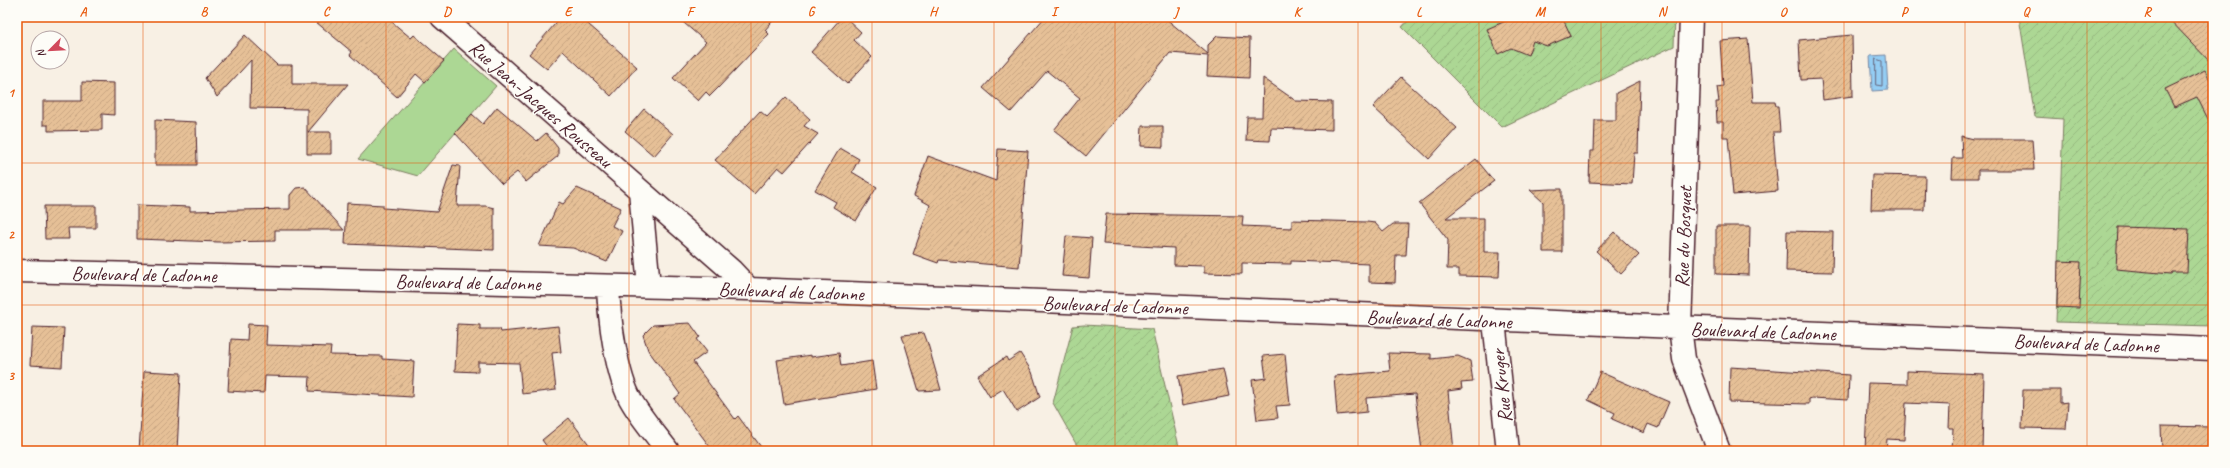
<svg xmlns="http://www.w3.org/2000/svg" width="2230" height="468" font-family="Caveat,sans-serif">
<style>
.grass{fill:#acd794;stroke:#7b7b60}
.garden{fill:url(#garden-furrows);stroke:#7b7b60}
.water{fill:#94cdf3;stroke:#7687a3}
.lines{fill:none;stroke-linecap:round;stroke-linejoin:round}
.shore{stroke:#68657b;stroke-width:1}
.building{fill:url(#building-hatch);stroke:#4a1f2b}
.minor-casing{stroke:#4a1f2b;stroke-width:25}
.minor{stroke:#fdfcf7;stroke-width:22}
.grid{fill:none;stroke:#e8590c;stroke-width:1;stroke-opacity:0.55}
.labels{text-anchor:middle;stroke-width:3;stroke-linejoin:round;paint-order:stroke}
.street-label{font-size:20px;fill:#4a1f2b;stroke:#fdfcf7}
.neatline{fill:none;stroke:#e8590c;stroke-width:1.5}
.grid-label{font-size:13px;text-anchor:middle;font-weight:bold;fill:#e8590c}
</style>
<defs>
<pattern id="garden-furrows" width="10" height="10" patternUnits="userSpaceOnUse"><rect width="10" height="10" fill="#acd794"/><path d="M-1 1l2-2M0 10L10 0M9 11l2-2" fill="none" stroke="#96b880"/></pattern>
<pattern id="building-hatch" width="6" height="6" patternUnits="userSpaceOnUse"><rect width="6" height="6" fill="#e6c097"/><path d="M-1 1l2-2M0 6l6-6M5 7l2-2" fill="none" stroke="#c7a582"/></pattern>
</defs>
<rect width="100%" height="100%" fill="#f8f0e4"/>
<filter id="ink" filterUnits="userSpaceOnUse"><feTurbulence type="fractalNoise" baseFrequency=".025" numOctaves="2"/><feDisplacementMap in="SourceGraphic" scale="8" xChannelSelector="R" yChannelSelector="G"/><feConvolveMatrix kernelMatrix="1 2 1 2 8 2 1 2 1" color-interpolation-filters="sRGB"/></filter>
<g filter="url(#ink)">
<!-- grass -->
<path class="grass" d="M454 49 496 86 418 176 358 159Z"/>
<!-- garden -->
<path class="garden" d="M1411 17H1675L1674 46 1502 127 1402 27Z
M2019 17H2213V326L2056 322 2063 119 2035 117Z
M1084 325 1152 329 1180 451H1080L1053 403 1073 326Z"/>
<!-- water -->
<path class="water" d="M1886 55 1888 90 1872 91 1870 56Z"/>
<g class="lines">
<!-- shore -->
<path class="shore" d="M1876 59 1882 61V86L1876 85Z"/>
</g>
<!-- building -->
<path class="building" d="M310 17H386L411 38 414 35 444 61 425 82 416 74 397 97 350 55 352 52Z
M561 17H580L637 67 611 96 563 51 547 69 529 54Z
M677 17H776L765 30 769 34 719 87 710 96 706 92 698 101 673 78 706 42Z
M842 17H845L861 32 854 40 872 57 847 84 811 52Z
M1045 17H1164L1208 54V45L1217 36 1250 38 1249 78 1207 76 1208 56 1170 53 1086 156 1054 130 1080 98 1047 71 1011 112 983 88Z
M1515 17H1562L1571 36 1547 46 1533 41 1528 55 1511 48 1498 54 1487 29Z
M2167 17H2213V65Z
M245 35 277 65H292V84H348L308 132H331V154H307V109L250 108 251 60 217 97 205 78Z
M1852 35 1853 96 1823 100 1821 79 1801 80 1799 40Z
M1748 39 1753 102H1775L1776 106H1778L1780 132H1773L1778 191 1733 195 1728 137H1723V122H1717L1716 102H1719L1717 87 1723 86 1720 41Z
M2205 70 2213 86V129L2197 97 2174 107 2165 89Z
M1401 77 1457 128 1429 159 1373 107Z
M1263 78 1296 101 1332 102V130L1271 128 1270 141 1246 140 1247 117H1262Z
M1640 81 1638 153H1634L1632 184 1589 182 1590 151H1594L1595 120H1616V93Z
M82 82 114 83V115L102 114V130L48 131V125H43V101H82Z
M786 97 810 119 804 126 818 134 784 172 778 167 754 194 715 160 760 111 767 117Z
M497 107 537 141 546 133 558 148V156L526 182 517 172 502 184 455 133 472 114 483 124Z
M644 109 673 134 654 156 625 131Z
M155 120 196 122 197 165H155Z
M1142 126H1163V147L1141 146Z
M1961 136 1974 139H2032L2034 170H1978V178H1952L1953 158H1962Z
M840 148 859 159 852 172 877 187 856 221 833 207 836 202 815 190Z
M998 149 1028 151 1019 267 939 260 938 263 913 254 930 205 914 196 928 156 996 181Z
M1476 159 1494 181 1446 218H1484V252H1500L1499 277 1459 276V269H1447L1448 240 1419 203Z
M453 165 460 166 457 206H486L494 208V250L345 244 347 203 383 205V208L437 212Z
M1872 175 1925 176 1924 210H1871Z
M305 187 344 230H275V241L219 242 137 239V205L190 207V211L290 209V195L296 188Z
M577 188 621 208 612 226 622 231 607 262 573 248 539 246 559 202 563 204Z
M1552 189H1562V252H1543V202L1530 190Z
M44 206H96V228H68L69 239H45Z
M1106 214 1243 216 1242 226 1292 228V220L1367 222 1375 223 1383 232 1393 224H1408L1406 255H1396L1395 283 1369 282V264L1291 261V264L1242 263V274L1204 273V266L1174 265V248L1103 244Z
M1716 226H1750L1749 275 1716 274Z
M2118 227 2189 229 2187 272H2172L2171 274 2116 269Z
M1787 231 1833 232 1832 272 1786 271Z
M1614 232 1639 255 1621 274 1596 251Z
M1066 236 1092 238 1089 278 1062 276Z
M2058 261 2081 262 2079 308 2057 307Z
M690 323 700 337 697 339 707 352 693 362 735 419 738 416 764 451H713L674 399 680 394 648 350 643 335 653 325Z
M248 324 267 325 266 345 331 347 330 355 382 356V359L414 361 412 397 309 391 310 377 265 376 264 393 228 391 231 339 247 340Z
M457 324 480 325V329H500L501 332 558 326 561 352 552 353 556 390 522 394 519 363 478 362V372L455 371Z
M32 327 64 328 62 367 30 365Z
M924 333 928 344 941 390 919 391 902 335Z
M839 353 841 366 872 361 876 389 784 404 777 360 811 355V357Z
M1020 353 1032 372 1040 397 1017 412 1003 389 990 397 977 376 1006 357 1008 361Z
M1388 353 1431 354V359L1458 356 1470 361 1473 382 1461 383 1462 389 1448 391 1454 451H1422L1415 394 1366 398 1367 412 1337 415 1334 376 1390 371Z
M1285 354 1290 405 1276 406 1278 418 1257 420 1252 380 1266 378 1263 356Z
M1730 367 1849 375 1848 400 1812 398 1809 399V404L1729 402Z
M1223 369 1229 396 1183 405 1178 376Z
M144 371 181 373 177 451H139Z
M1907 371 1984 374 1982 451H1952L1953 428H1949L1950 405 1906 403 1904 440 1887 439 1886 451H1865L1868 383 1907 384Z
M1600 372 1669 402 1658 428 1648 424 1644 433 1612 419 1615 413 1588 400Z
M2023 390H2060V403L2068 402 2066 429 2022 428Z
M569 418 594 451H550L542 440Z
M2161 426 2213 427V451H2162Z"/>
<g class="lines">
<defs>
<path id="minor" d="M442 17 732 271 749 289
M1691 17 1680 327 1684 359 1719 451
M640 191 649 286
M17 271 749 289 2213 349
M608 286C609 316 616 376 632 402 642 419 656 435 668 451
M1494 321 1508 451"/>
</defs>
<!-- minor casing -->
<use href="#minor" class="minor-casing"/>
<!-- minor -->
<use href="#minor" class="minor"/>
</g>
</g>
<!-- grid -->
<path class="grid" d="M143 17V451M265 17V451M386 17V451M508 17V451M629 17V451M751 17V451M872 17V451M994 17V451M1115 17V451M1236 17V451M1358 17V451M1479 17V451M1601 17V451M1722 17V451M1844 17V451M1965 17V451M2087 17V451M17 163H2213M17 305H2213"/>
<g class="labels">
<!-- street labels -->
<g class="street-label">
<text transform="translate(541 104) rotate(41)" y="7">Rue Jean-Jacques Rousseau</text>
<text transform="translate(1683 237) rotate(-88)" y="7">Rue du Bosquet</text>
<text transform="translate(144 274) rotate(1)" y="7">Boulevard de Ladonne</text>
<text transform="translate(468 282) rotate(1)" y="7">Boulevard de Ladonne</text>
<text transform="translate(791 291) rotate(2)" y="7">Boulevard de Ladonne</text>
<text transform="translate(1115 305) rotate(2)" y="7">Boulevard de Ladonne</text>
<text transform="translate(1439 319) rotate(2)" y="7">Boulevard de Ladonne</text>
<text transform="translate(1763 331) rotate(2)" y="7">Boulevard de Ladonne</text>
<text transform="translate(2086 343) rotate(2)" y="7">Boulevard de Ladonne</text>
<text transform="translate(1501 386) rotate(-96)" y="7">Rue Kruger</text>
</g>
</g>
<!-- margin -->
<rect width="2230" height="468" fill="none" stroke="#fdfcf7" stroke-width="44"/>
<!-- north arrow -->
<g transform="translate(50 50) rotate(246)"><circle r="19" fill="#fdfcf7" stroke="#b5a4a5"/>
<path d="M0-3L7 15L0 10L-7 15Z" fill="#d1495b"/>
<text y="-6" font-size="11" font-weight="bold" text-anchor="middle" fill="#4a1f2b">N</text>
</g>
<rect x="22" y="22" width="2186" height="424" class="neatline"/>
<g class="grid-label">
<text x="83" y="16">A</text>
<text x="204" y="16">B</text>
<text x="326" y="16">C</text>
<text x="447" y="16">D</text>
<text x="568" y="16">E</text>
<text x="690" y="16">F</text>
<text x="811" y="16">G</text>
<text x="933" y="16">H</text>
<text x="1054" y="16">I</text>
<text x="1176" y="16">J</text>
<text x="1297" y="16">K</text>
<text x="1419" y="16">L</text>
<text x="1540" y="16">M</text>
<text x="1662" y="16">N</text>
<text x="1783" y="16">O</text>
<text x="1904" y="16">P</text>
<text x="2026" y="16">Q</text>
<text x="2147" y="16">R</text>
<text x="11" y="97">1</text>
<text x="11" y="239">2</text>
<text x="11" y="380">3</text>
</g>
</svg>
